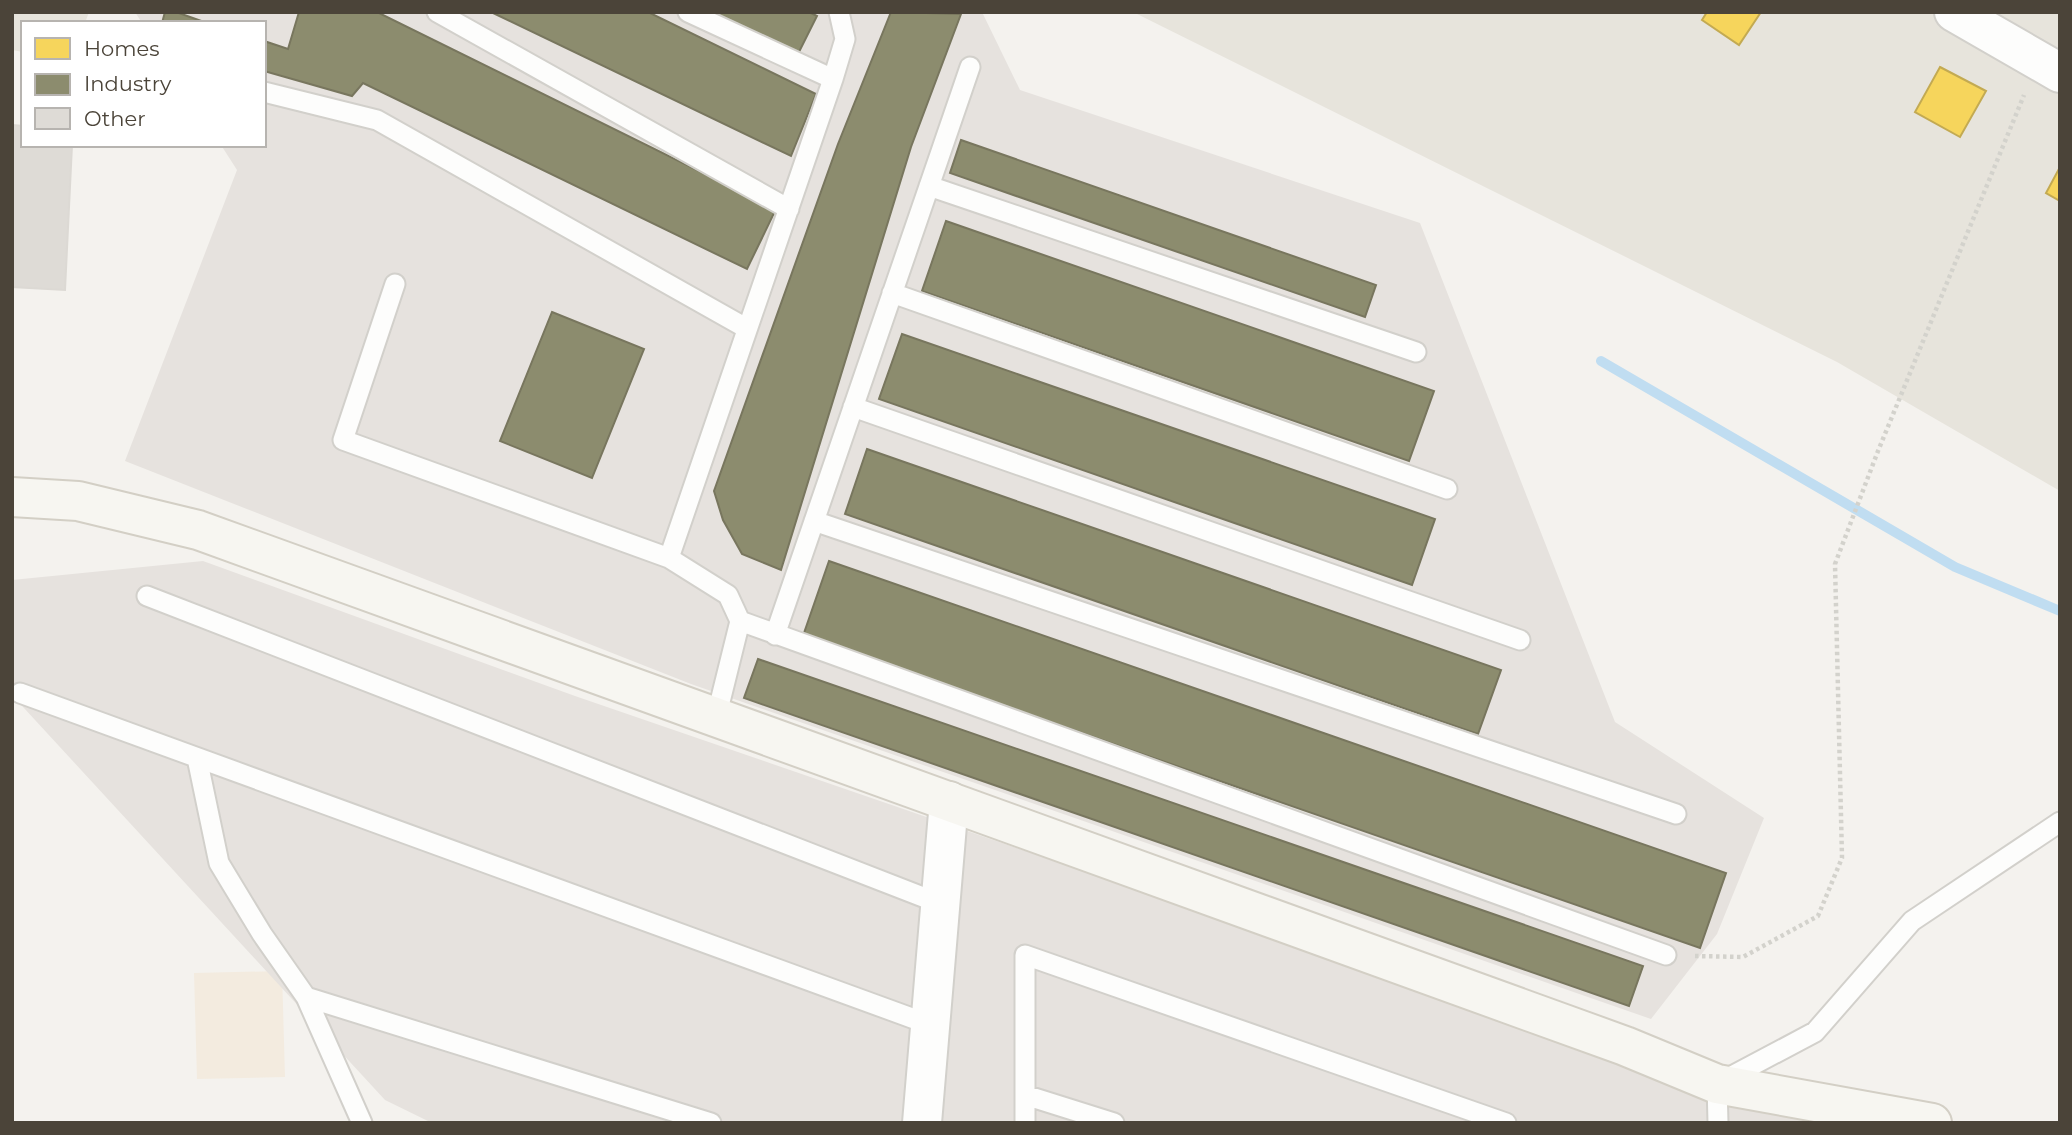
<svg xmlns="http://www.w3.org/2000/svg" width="2072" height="1135" font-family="Montserrat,sans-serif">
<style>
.residential{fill:#e7e4dc}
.commercial{fill:#f3ebdf}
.industrial{fill:#e6e2de}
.homes{fill:#f6d55c;stroke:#c3aa52;stroke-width:2}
.industry{fill:#8c8c6e;stroke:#78765e;stroke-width:2}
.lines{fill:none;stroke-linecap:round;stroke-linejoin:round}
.stream{stroke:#c0ddf1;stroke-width:10}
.building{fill:#dedbd6;stroke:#dcd9d4;stroke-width:2}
.service-casing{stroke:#d2d0cb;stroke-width:23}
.minor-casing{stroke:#d2d0cb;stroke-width:42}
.secondary-casing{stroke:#d3cfc5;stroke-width:42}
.path{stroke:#d3d2cc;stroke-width:4.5;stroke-dasharray:3.5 3.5;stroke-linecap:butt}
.service{stroke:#fdfdfc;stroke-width:19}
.minor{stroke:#fdfdfc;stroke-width:38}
.secondary{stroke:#f7f6f1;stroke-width:38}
</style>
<rect width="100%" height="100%" fill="#f4f2ee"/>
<!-- residential -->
<path class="residential" d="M12 12H89L85 23H23V52L12 50Z
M1133 12H2060V491L1837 362Z"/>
<!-- commercial -->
<path class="commercial" d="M282 971 285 1077 197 1079 194 973Z"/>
<!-- industrial -->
<path class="industrial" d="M135 12H982L1020 90 1420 223 1615 722 1764 818 1717 934 1651 1019 691 684 125 461 237 170 221 145H264V23H142Z
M203 561 575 696 1656 1068 1898 1123H432L385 1100 12 695V580Z"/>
<!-- homes -->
<path class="homes" d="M1707 12H1761L1739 45 1702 20Z
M1940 67 1986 91 1960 137 1915 112Z
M2060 167V201L2046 193Z"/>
<!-- industry -->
<path class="industry" d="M165 12H176L207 23H162Z
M299 12H377L776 209 747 269 363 83 352 96 264 71V41L288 49Z
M491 12H648L816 94 791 156Z
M711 12H809L817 16 798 54Z
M891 12 961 14 911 147 781 570 742 554 723 520 714 491 838 144Z
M961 140 1376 285 1365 317 950 173Z
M946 221 1434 391 1409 461 922 291Z
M552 312 644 349 592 478 500 441Z
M902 334 1435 519 1412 585 879 399Z
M867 449 1501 670 1478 734 845 514Z
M829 561 1726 873 1700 948 803 636Z
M758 659 1643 966 1629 1006 744 698Z"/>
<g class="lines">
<!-- stream -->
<path class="stream" d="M1601 361 1955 567 2060 611"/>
</g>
<!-- building -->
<path class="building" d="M12 125 23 126V145H72L65 290 12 287Z"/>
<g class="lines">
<defs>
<path id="service" d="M437 12 789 209
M688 12 833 79
M264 92 377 120 746 328
M929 186 1416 352
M395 284 343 440 669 558 728 595 740 621
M892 293 1447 489
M853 407 1520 640
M814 521 1676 814
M669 558 833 79 845 39 839 12
M147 596 941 904
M775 635 970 67
M20 693 931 1025
M716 718 740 621 1666 955
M197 758 219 863 262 934 306 997 362 1123
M306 997 711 1123
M1025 1095 1114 1123
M1025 1123V955L1506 1123
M1718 1123 1717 1084 1815 1032 1912 921 2060 822"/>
<path id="minor" d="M1954 12 2060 73
M922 1123 949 801"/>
<path id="secondary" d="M12 497 78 501 198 530 1625 1046 1717 1084 1932 1123"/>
</defs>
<!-- service casing -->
<use href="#service" class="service-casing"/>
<!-- minor casing -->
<use href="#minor" class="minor-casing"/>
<!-- secondary casing -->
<use href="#secondary" class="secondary-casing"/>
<!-- path -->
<path class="path" d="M1695 956 1743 957 1818 916 1842 858 1835 564 1878 451 2024 95"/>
<!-- service -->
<use href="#service" class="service"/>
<!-- minor -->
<use href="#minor" class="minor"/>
<!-- secondary -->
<use href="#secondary" class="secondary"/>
</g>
<!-- border -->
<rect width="2072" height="1135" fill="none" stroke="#4b4439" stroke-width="28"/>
<!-- legend -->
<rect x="21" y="21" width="245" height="126" fill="#ffffff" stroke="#b7b4b0" stroke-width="2"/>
<rect x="35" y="38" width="35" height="21" fill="#f6d55c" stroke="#b7b4b0" stroke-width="2"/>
<text x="84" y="56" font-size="21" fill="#4b4439">Homes</text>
<rect x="35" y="74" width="35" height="21" fill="#8c8c6e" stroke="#b7b4b0" stroke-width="2"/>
<text x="84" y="91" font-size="21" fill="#4b4439">Industry</text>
<rect x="35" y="108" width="35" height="21" fill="#dedbd6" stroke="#b7b4b0" stroke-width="2"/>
<text x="84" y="126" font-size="21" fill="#4b4439">Other</text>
</svg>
